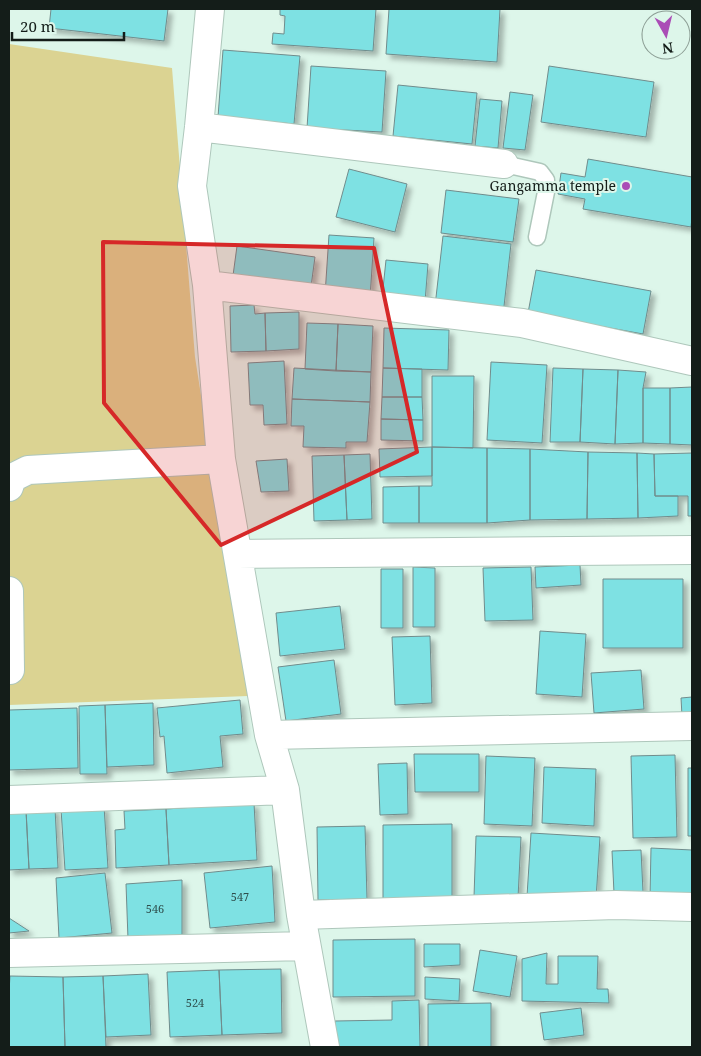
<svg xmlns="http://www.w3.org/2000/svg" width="701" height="1056" font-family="'Noto Serif',serif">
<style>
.green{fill:#dbd392}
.building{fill:#7ee1e3;stroke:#708c8c;filter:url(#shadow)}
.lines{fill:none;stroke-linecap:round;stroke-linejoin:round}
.lane-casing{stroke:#aec7bb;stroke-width:19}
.street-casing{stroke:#aec7bb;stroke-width:30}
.lane{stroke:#fff;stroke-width:16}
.street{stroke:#fff;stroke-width:28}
.marked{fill:#d62828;fill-opacity:0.2;stroke:#d62828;stroke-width:4;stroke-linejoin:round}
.poi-dot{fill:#aa4db6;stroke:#ddf6ea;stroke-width:2}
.labels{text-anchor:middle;stroke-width:4;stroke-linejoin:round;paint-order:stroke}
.number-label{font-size:11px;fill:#2e4e4c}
.poi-label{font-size:14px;fill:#141d19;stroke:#ddf6ea;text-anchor:end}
</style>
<defs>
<filter id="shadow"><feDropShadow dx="4.5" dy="4.5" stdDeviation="2.5" flood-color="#0004"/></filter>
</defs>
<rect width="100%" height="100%" fill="#ddf6ea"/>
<!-- green -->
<path class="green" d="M9 44 172 68 195 357 248 696 9 705Z"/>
<!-- building -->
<path class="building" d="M51 9H168L164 41 49 28Z
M280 9H376L373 51 272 44 273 33 284 34 285 16 280 15Z
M389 9H500L497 62 386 54Z
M223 50 300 56 294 124 218 117Z
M311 66 386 71 382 132 307 128Z
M549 66 654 82 646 137 541 122Z
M398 85 477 93 472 144 393 136Z
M510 92 533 95 525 150 503 148Z
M480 99 502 101 498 148 475 146Z
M588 159 692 177V218L691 227 583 209 585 199 558 194 561 173 585 177Z
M349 169 407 184 395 232 336 217Z
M446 190 519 199 513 242 441 233Z
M329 235 374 238 370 298 325 295Z
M443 236 511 244 503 315 435 306Z
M237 246 315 257 310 294 232 283Z
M386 260 428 264 425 302 382 298Z
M536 270 651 291 643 334 528 313Z
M254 305 255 314 265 313 266 351 231 352 230 306Z
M299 312V349L266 351 265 313Z
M307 323 338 324 336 371 305 369Z
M338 324 373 326 371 372 336 371Z
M384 328 449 330 448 370 383 368Z
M284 361 287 424 264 425 263 405H250L248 363Z
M491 362 547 365 542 443 487 440Z
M294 368 371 372 370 402 292 399Z
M383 368 422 369V397H382Z
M553 368 583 369 580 442H550Z
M583 369 618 370 615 444 580 442Z
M618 370 646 372 643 388V443L615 444Z
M432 376H474L473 448 432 447Z
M692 387V445L670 444V388Z
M643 388H670V444L643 443Z
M382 397H422L423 420 381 419Z
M292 399 370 402 367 442H346V448L303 447 304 426H291Z
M381 419 423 420V441L381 440Z
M432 447 487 448V523H419V486H432Z
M432 447V476L380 477 379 449Z
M487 448 530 449V520L487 523Z
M530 449 588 452 587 519 530 520Z
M588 452 637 453 638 518 587 519Z
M637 453 654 454 655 496H678V516L638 518Z
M692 453V516H688V496H655L654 454Z
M370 454 372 519 347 520 344 455Z
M344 455 347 520 314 521 312 456Z
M287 459 289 491 261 492 256 461Z
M419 486V523H383V487Z
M580 565 581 585 536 588 535 567Z
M413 567 435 568V627H413Z
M531 567 533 620 485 621 483 568Z
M381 569H403V628H381Z
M603 579H683V648H603Z
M340 606 345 649 280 656 276 613Z
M540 631 586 634 582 697 536 694Z
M430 636 432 703 395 705 392 637Z
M334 660 341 714 286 721 278 667Z
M641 670 644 709 594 713 591 673Z
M692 697V715L682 716 681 698Z
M240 700 243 734 220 736 223 767 167 773 164 736 160 737 157 708Z
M153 703 154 765 107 767 105 705Z
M105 705 107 774H80L79 706Z
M77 708 78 768 9 770V710Z
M414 754H479V792H415Z
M675 755 677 837 633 838 631 756Z
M486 756 535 758 532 826 484 824Z
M407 763 408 814 380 815 378 764Z
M544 767 596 769 594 826 542 823Z
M688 768H692V836H688Z
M254 803 257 860 169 865 166 809Z
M104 806 108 868 65 870 61 809Z
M55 808 58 868 29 869 26 810Z
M166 809 169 865 116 868 115 830 125 829 124 811Z
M26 810 29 869 9 870V811Z
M452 824V900H383V825Z
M365 826 367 899 318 900 317 827Z
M531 833 600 837 596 899 527 896Z
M476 836 521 837 518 898 474 897Z
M651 848 692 850V898L650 896Z
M641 850 643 892 614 893 612 851Z
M272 866 275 922 210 928 204 873Z
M105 873 112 933 59 938 56 878Z
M182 880V935L128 939 126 884Z
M9 918 29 931 9 933Z
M415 939V996L333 997V940Z
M424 944H460V965L424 967Z
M480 950 517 956 510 997 473 991Z
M547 953 546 984H558V956H598L597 989H608L609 1003 522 1001V959Z
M281 969 282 1033 222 1035 219 970Z
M219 970 222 1035 170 1037 167 972Z
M148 974 151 1035 106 1037 103 976Z
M10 976 63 977 65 1047H9V991Z
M103 976 106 1047H65L63 977Z
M425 977 460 979 459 1001 425 999Z
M419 1000 420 1047H336L335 1021 392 1020V1001Z
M491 1003V1047H428V1004Z
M581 1008 584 1035 544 1040 540 1013Z"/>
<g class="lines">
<defs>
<path id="lane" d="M504 164 540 172 546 180V192L537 237"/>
<path id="street" d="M210 9 199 127 192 186 207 285 221 459 269 735 285 790 301 915 325 1047
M199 127 504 164
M207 285 522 323 692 361
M9 487 12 478 28 470 221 459
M238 554 692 550
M9 591 10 670
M269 735 692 726
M9 800 285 790
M301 915 616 905 692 907
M9 953 306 946"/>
</defs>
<!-- lane casing -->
<use href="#lane" class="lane-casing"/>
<!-- street casing -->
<use href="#street" class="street-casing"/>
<!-- lane -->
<use href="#lane" class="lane"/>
<!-- street -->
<use href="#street" class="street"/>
</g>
<!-- marked area -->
<path class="marked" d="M103 242 374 248 417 452 221 545 104 403Z"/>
<!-- markers -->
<circle class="poi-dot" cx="626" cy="186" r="5"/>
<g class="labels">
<!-- number labels -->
<g class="number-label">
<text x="240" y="901">547</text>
<text x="155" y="913">546</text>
<text x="195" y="1007">524</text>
</g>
<!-- poi labels -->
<g class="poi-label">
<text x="616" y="191">Gangamma temple</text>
</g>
</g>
<!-- border -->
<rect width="701" height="1056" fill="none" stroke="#141d19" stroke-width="20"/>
<!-- north arrow -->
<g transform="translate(666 35) rotate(172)"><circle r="24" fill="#ddf6ea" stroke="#8d9f96"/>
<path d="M0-4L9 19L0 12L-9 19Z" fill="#aa4db6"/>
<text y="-8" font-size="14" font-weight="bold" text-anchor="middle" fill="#141d19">N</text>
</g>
<!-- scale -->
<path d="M12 32v8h112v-8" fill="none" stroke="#141d19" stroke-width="2.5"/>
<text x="20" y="32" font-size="15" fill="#141d19" stroke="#ddf6ea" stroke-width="4" paint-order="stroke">20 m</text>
</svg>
